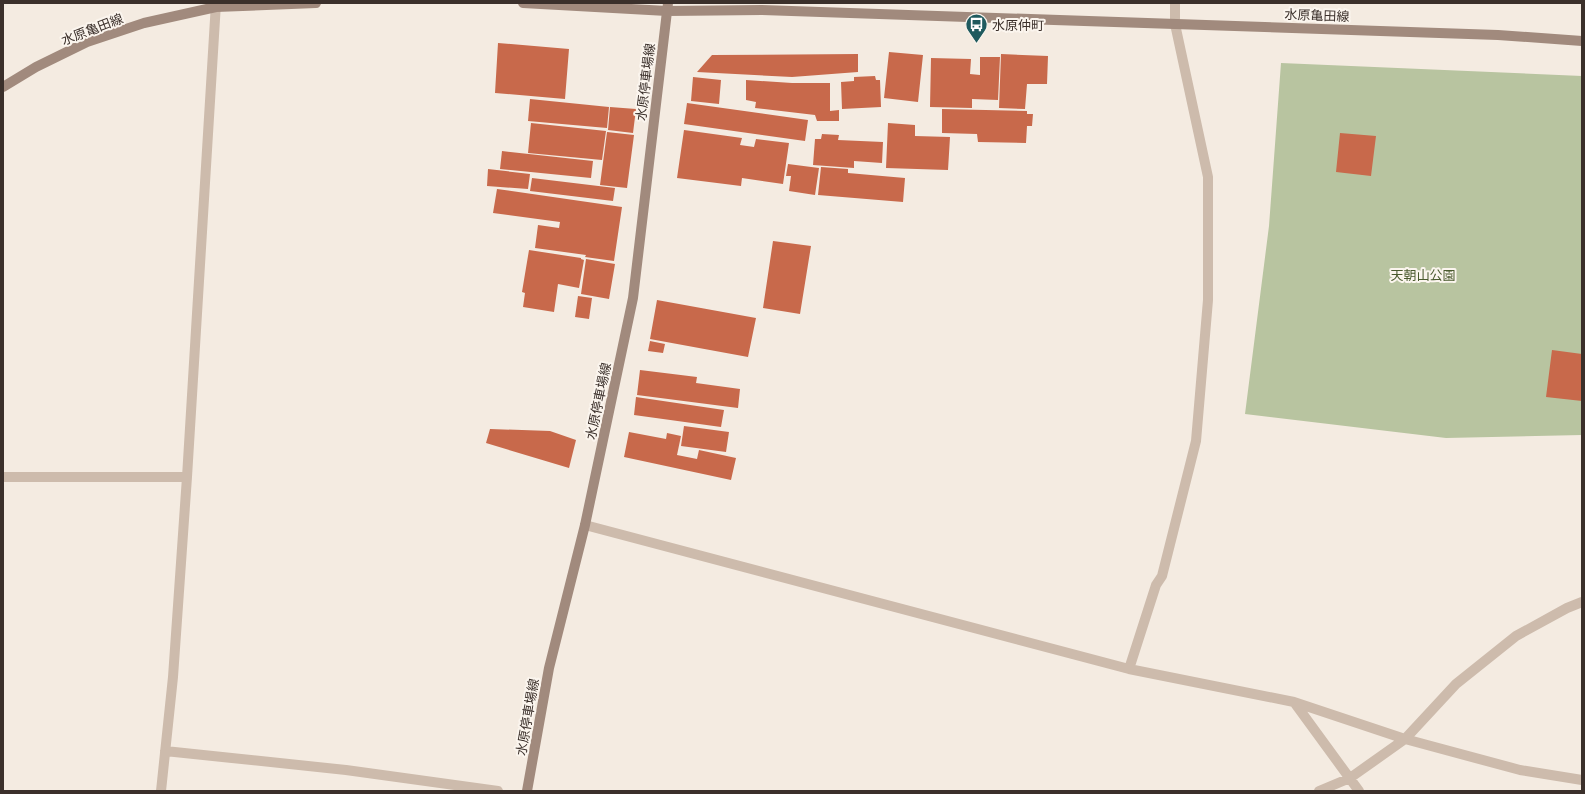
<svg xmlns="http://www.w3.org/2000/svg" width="1585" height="794" font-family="Karla,'Noto Sans JP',sans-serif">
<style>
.green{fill:#b8c4a0}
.building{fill:#c8694b}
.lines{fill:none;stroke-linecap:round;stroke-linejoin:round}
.minor{stroke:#cdbbac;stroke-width:10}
.secondary{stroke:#a18a7d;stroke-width:10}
.labels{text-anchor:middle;stroke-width:4;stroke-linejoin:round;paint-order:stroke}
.street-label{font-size:13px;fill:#3b302b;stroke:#fbf5ee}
.poi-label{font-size:13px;fill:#3b302b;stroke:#fbf5ee;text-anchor:start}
.park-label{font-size:13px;fill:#4a5a2e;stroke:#fbf5ee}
</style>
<rect width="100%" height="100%" fill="#f4ebe1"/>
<!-- green -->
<path class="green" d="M1281 63 1582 76V435L1446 438 1245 414 1269 226Z"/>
<!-- building -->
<path class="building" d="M498 43 569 49 565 99 495 93Z
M889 52 923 55 918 102 884 98Z
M858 54V72L792 77 697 72 712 55Z
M1001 54 1048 56 1047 84H1027L1025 109 999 108Z
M980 57H1000L998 100 972 99V108L930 107 931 58 971 59 970 74 980 75Z
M875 76 876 80H880L881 107 842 109 841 82 854 81V77Z
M693 77 721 80 719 104 691 101Z
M746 80 792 83H830V111L839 110V121H817L815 115 755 108 756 102 746 100Z
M530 99 609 107 607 128 528 121Z
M687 103 808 120 805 141 684 124Z
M610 107 636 109 633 133 608 130Z
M942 109 1027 111V114H1033L1032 126H1027L1026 143 978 142 977 134 942 133Z
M531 123 606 131 602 160 528 153Z
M888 123 915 125V136L950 137 948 170 886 168Z
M684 130 742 138 740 145 754 147 756 139 789 143 783 184 742 178 741 186 677 178Z
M607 132 634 135 627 188 600 185Z
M1340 133 1376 136 1371 176 1336 172Z
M822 134 839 135 838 140 883 142 882 163 854 161V168L813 165 815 139H821Z
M502 151 593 161 591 178 500 169Z
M788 164 819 168 815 195 789 191 791 176H786Z
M821 167 848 169V173L905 178 903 202 818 195Z
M488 169 530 174 528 189 487 186Z
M532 178 615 188 613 201 530 191Z
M497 189 622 207 614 261 585 257 586 255 535 248 538 225 559 228 560 222 493 213Z
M773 241 811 246 800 314 763 308Z
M529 250 581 258V259L584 260 579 288 558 284 554 312 523 307 525 293 522 292Z
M586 259 615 264 609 299 581 294Z
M578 296 592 298 589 319 575 317Z
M657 300 756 318 748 357 650 339Z
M650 341 665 344 663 353 648 351Z
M1552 350 1582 354V401L1546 397Z
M640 370 697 377 696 383 740 389 738 408 637 395Z
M636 397 724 410 721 427 634 415Z
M684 426 729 432 726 452 681 446Z
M490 429 550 431 576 440 569 468 486 443Z
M629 432 666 439 667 433 681 436 677 455 697 459 699 450 736 458 731 480 624 457Z"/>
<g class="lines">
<!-- minor -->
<path class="minor" d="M3 477H187
M585 525 1129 669 1294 702 1405 739 1520 770 1582 780
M1129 669 1156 585 1162 576 1196 441 1208 300V177L1175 24V3
M1294 702 1359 791
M165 751 346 770 498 791
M161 791 173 677 187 477 216 3
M1319 791 1350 778 1405 739 1456 684 1516 636 1567 608 1582 602"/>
<!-- secondary -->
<path class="secondary" d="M523 3 667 11 762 10 1498 35 1582 41
M3 87 36 67 87 42 144 23 216 7 316 3
M527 791 549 668 585 525 633 298 668 3"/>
</g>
<!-- icons -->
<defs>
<symbol id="bus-pin" viewBox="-11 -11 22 30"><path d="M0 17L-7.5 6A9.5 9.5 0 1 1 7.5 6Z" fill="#1f5a5e" stroke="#fbf5ee"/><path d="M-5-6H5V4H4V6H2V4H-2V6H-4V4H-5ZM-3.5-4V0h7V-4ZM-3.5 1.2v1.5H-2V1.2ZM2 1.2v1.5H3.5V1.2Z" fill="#fff"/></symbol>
</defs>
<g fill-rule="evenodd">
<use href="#bus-pin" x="964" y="12" width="25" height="34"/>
</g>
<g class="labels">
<!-- street labels -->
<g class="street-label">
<text transform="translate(1317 15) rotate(2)" y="5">水原亀田線</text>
<text transform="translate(92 29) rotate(-21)" y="5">水原亀田線</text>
<text transform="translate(645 82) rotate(-83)" y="5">水原停車場線</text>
<text transform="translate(598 401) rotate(-78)" y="5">水原停車場線</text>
<text transform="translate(527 717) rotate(-80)" y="5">水原停車場線</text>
</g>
<!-- poi labels -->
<g class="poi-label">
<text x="992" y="30">水原仲町</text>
</g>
<!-- park labels -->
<g class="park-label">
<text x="1423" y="280">天朝山公園</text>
</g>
</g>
<!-- border -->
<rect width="1585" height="794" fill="none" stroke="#3b302b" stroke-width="8"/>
</svg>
